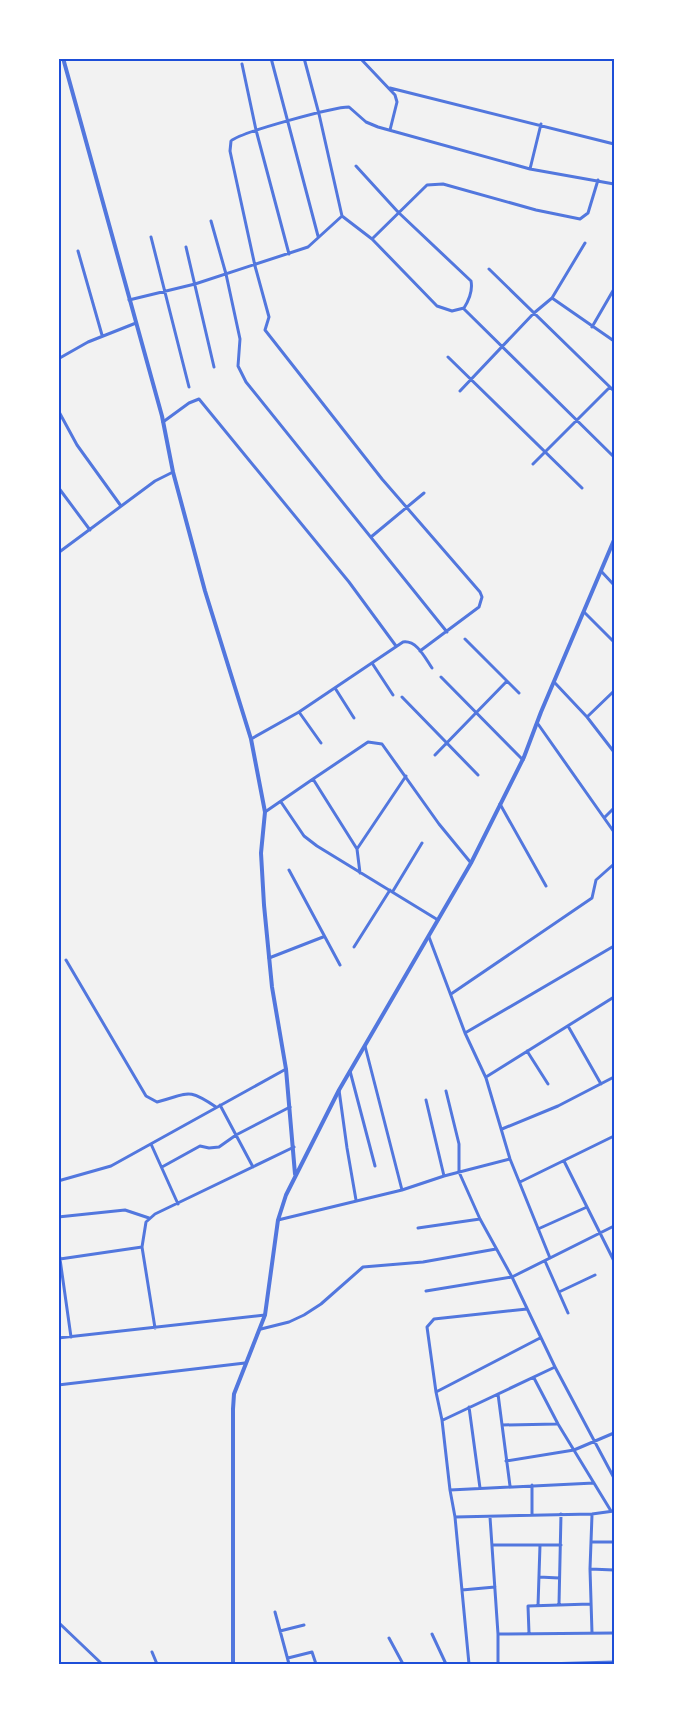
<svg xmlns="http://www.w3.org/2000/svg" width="673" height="1723" font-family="Montserrat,sans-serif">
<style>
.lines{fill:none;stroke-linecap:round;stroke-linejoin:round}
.minor{stroke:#5277de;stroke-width:3}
.tertiary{stroke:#5277de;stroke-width:4}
.neatline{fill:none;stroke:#1d4ed8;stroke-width:2}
</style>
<rect width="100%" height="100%" fill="#f2f2f2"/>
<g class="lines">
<!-- minor -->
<path class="minor" d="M271 58 318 236
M304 58 319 114 342 216
M360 58 395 95 397 102 390 130
M242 64 256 130 289 254
M390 88 614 144
M530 169 541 124
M211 221 226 274 240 339 238 366 246 382 447 632
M151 237 189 387
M372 239 427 185 443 184 536 210 580 219 588 213 598 180
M186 247 214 367
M78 251 102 335
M489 269 614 391
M552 298 614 341
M129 300 195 284 308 247 342 216 372 239 437 306 452 311 464 308C469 300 473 291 471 281L398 212 356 166
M464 309 614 457
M592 327 614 289
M448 357 582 488
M58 359 88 342 136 323
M460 391 534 313 552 298 585 243
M58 410 77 445 121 506
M163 422 189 403 199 399 349 582 396 646
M533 464 610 387
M58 487 90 530
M371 537 424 493
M58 553 155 481 173 472
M601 571 614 585
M584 612 614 642
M465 639 519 693
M420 651 479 607 482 597 480 592 382 479 265 330 269 317 255 266 233 165 230 151 231 141C241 132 334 107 349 107L366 122 378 127 530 169 614 184
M372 663 393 695
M441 677 523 760
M555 683 587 717 614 752
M335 688 354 718
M402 697 478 775
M299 712 321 743
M587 717 614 691
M538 724 614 832
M251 739 299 712 403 642C417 640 425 658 432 668
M435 755 507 681
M313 779 368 742 382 744 439 824 471 863
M281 802 304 836 317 846 438 920
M500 804 546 886
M265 812 313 779 357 849 360 873
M605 817 614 808
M357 849 406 776
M289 870 340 965
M393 891 422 843
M429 937 465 1033 486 1078 510 1159 550 1258
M354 947 390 890
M269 958 323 937
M66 960 146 1096 157 1102C189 1094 186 1087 216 1107
M451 994 592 898 596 880 614 864
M568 1026 601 1084
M465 1033 614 946
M365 1046 402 1190
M527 1051 548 1084
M350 1071 375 1166
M486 1077 614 997
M339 1090 347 1148 356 1200
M446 1091 459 1144V1172L480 1219 512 1277 555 1367 614 1478
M426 1100 444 1176
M220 1105 253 1167
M502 1129 558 1106 614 1077
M151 1144 178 1204
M564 1161 614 1261
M162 1167 200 1146 209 1148 219 1147 236 1135 290 1107
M58 1181 111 1166 286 1069
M520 1182 614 1136
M58 1217 125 1210 149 1218
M278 1220 402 1190 444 1176 510 1159
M418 1228 480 1219
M538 1229 587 1207
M58 1245 71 1337
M60 1259 142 1247
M545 1261 568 1313
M426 1291 512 1277 614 1226
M559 1292 595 1275
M155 1328 142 1247 146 1222 155 1214 294 1147
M261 1329 289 1322 304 1315 321 1304 363 1267 423 1262 496 1249
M58 1338 265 1315
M534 1378 558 1424 611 1511
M58 1385 245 1363
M436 1392 540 1338
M498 1394 510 1486
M469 1407 480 1488
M443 1420 555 1367
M502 1425 557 1424
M506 1461 574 1450 614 1433
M532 1485V1514
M450 1490 594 1483
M592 1515 590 1569 592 1633
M455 1517 592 1514 614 1511
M490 1517 498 1634V1664
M591 1542H614
M492 1545H561
M590 1569 614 1570
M539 1577 559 1578
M462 1590 495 1587
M559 1604 561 1514
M538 1606 540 1545
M275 1612 289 1664
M58 1622 102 1664
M280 1631 304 1625
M529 1633 528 1606 590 1604
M432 1634 446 1664
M498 1634 614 1633
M389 1638 403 1664
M152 1652 157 1664
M288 1658 312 1652 316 1664
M330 1664H335
M469 1664 455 1517 450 1490 442 1420 436 1392 427 1327 434 1319 527 1309
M544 1664 614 1662"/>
<!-- tertiary -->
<path class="tertiary" d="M63 58 162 416 173 472 205 591 251 739 265 812 261 853 264 905 272 987 286 1069 295 1174
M233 1664V1409L234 1394 265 1315 278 1220 286 1195 339 1090 471 863 524 757 541 712 614 540"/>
</g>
<!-- border -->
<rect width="673" height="1723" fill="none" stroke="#ffffff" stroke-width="120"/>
<rect x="60" y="60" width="553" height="1603" class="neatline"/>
</svg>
